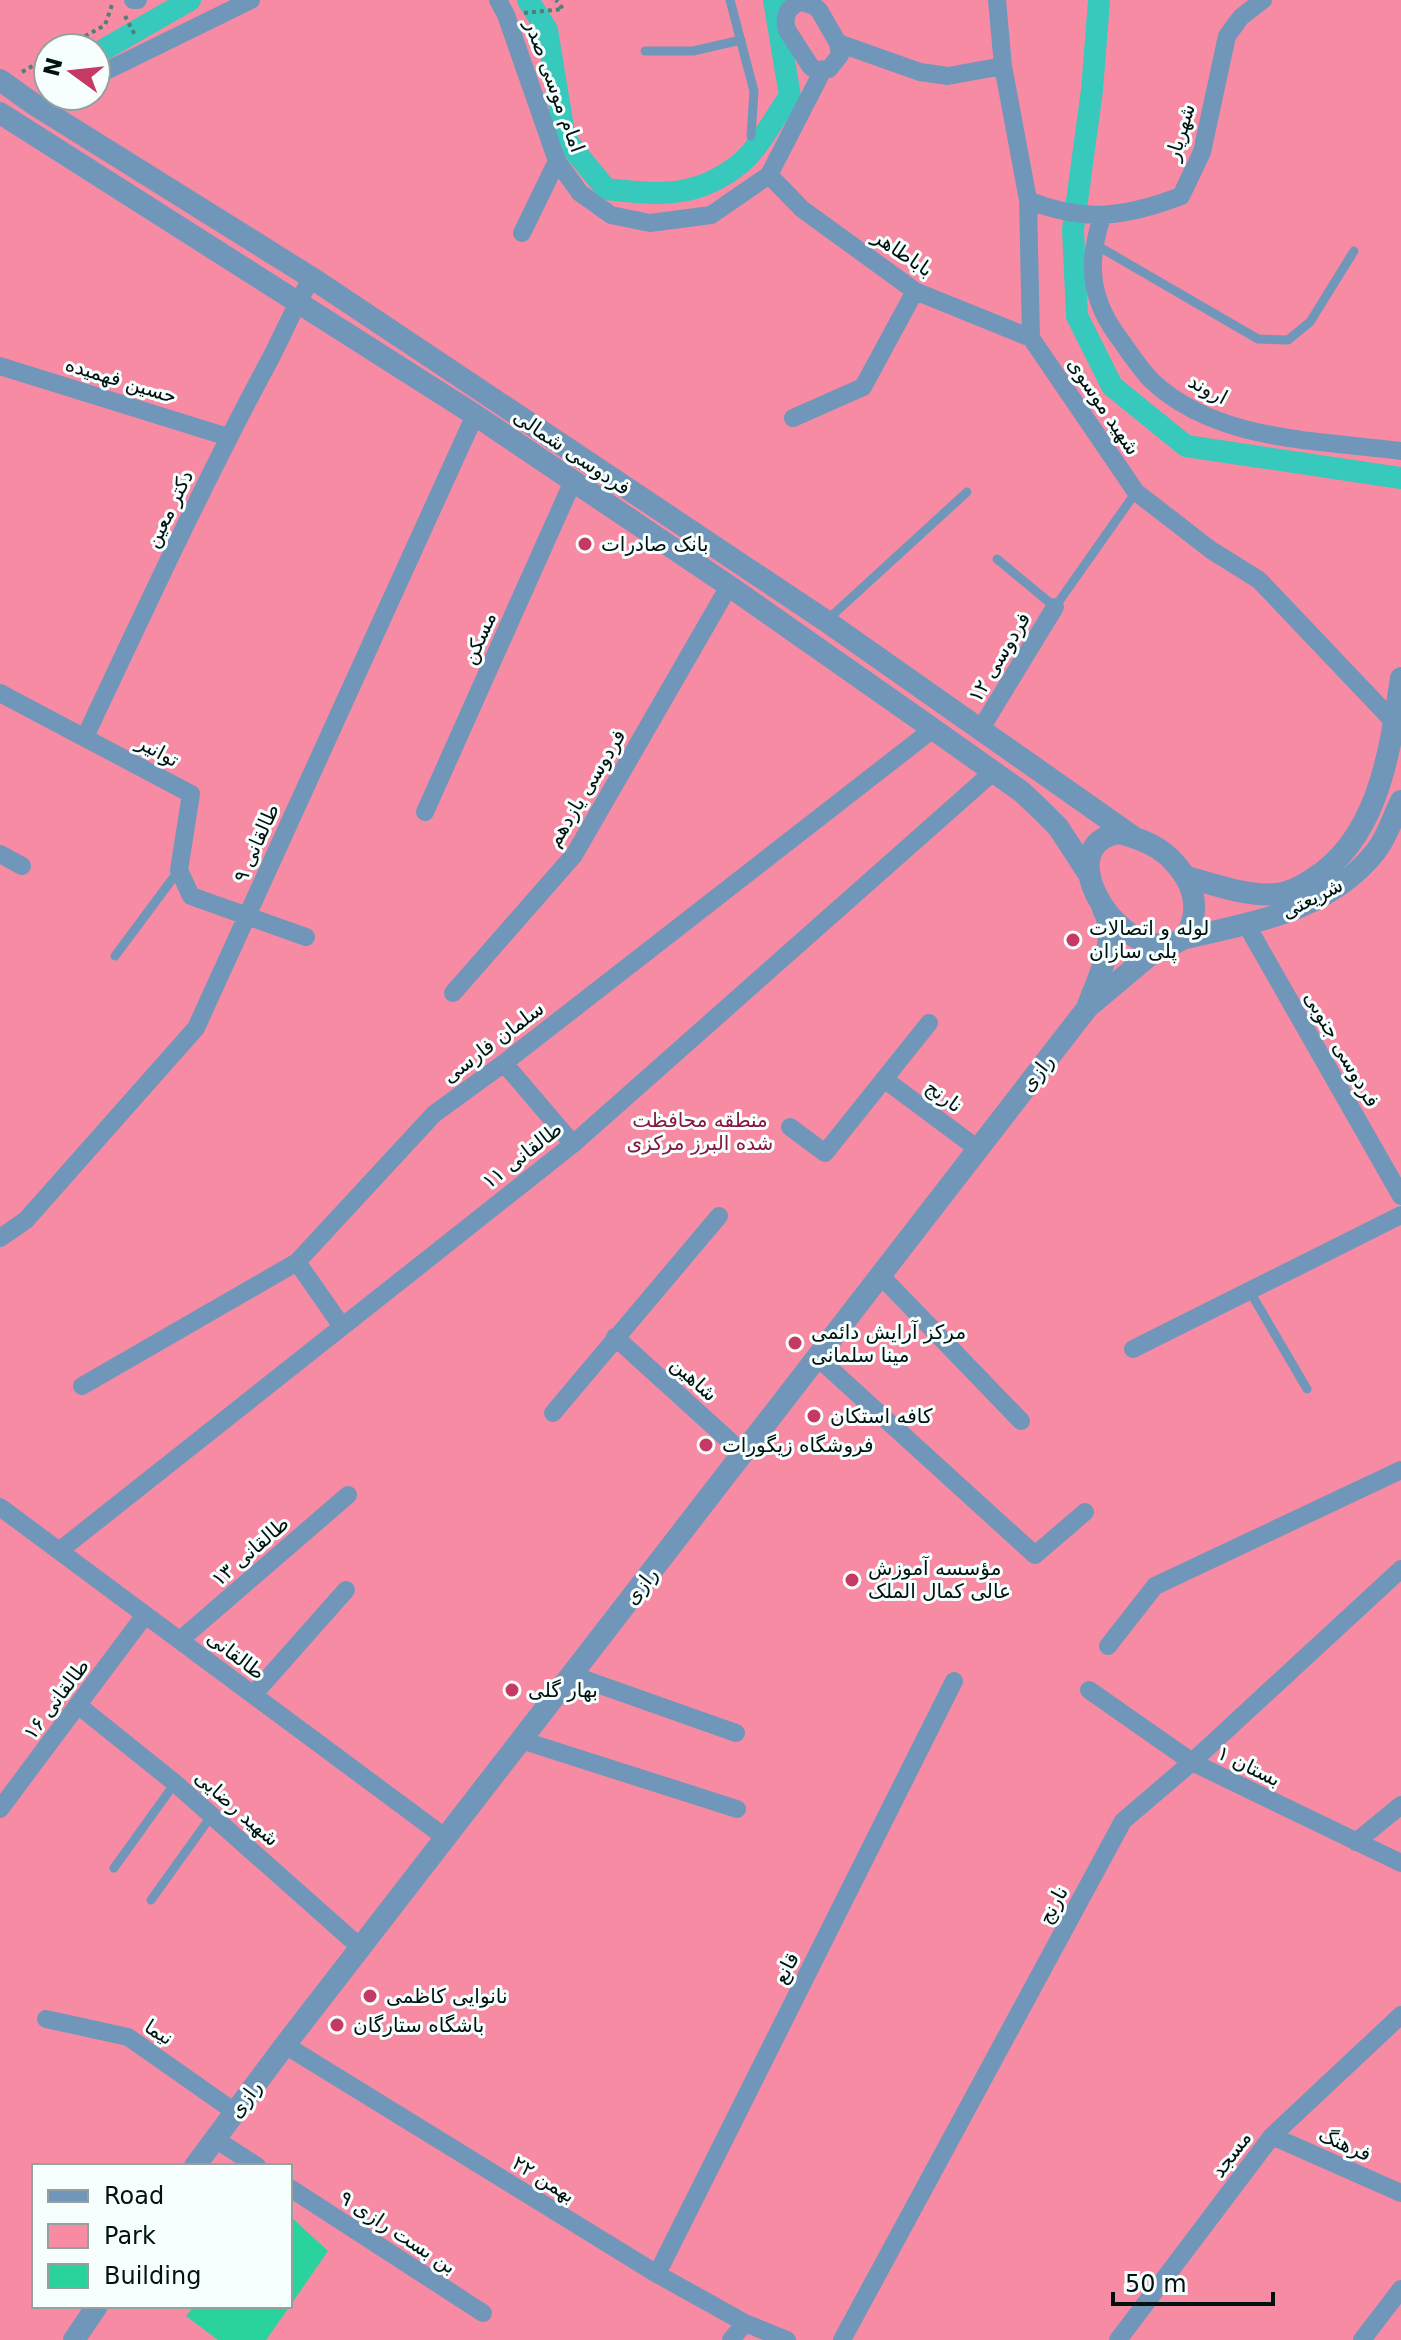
<svg xmlns="http://www.w3.org/2000/svg" width="1401" height="2340" font-family="'DejaVu Sans',Vazirmatn,sans-serif">
<style>
.green{fill:#f88ba4;fill-rule:evenodd}
.lines{fill:none;stroke-linecap:round;stroke-linejoin:round}
.canal{stroke:#37c9bc;stroke-width:22}
.building{fill:#2ad29e}
.path{stroke:#4e7f79;stroke-width:4;stroke-dasharray:4 4;stroke-linecap:butt}
.service{stroke:#7097ba;stroke-width:9}
.minor{stroke:#7097ba;stroke-width:18}
.tertiary{stroke:#7097ba;stroke-width:22}
.poi-dot{fill:#c63965;stroke:#f7fffe;stroke-width:3}
.labels{text-anchor:middle;stroke-width:6;stroke-linejoin:round;paint-order:stroke}
.street-label{font-size:20px;fill:#001311;stroke:#f7fffe}
.poi-label{font-size:20px;fill:#001311;stroke:#f7fffe;text-anchor:start}
.park-label{font-size:20px;fill:#86193f;stroke:#f7fffe}
</style>
<rect width="100%" height="100%" fill="#9eede4"/>
<!-- green -->
<path class="green" d="M0 0H1401V2340H0ZM48 48H96V96H48ZM34 2166H290V2306H34Z"/>
<g class="lines">
<!-- canal -->
<path class="canal" d="M528 0 547 30 565 139 606 189C659 195 698 199 742 162 758 149 777 114 790 96L774 0
M1099 0 1092 90 1073 230 1077 316 1112 386 1186 446 1401 478
M96 54 190 0"/>
</g>
<!-- building -->
<path class="building" d="M290 2216 328 2251 290 2306Z
M194 2306H290L266 2340H218L186 2316Z"/>
<g class="lines">
<!-- path -->
<path class="path" d="M524 13 563 9 556 0
M125 16 136 37
M64 48 105 25 113 2
M22 72 48 57"/>
<!-- service -->
<path class="service" d="M730 0 754 91 751 136
M645 51H693L741 40
M1096 245 1258 339 1288 340 1310 322 1354 251
M997 559 1055 607 1136 492
M826 621 967 492
M115 956 179 870
M1249 1290 1307 1389
M114 1868 175 1783
M151 1900 212 1815"/>
<!-- minor -->
<path class="minor" d="M133 0H138
M498 0 506 15 557 161 580 193 611 215 650 223 711 215 769 175 823 70
M997 0 1003 66 1028 200 1031 338 1136 492 1211 550 1259 580 1395 723
M802 2 814 6 819 10 838 43 840 55 829 69 816 70 811 67 787 30C783 16 788 5 802 2Z
M838 43 920 72 948 76 1003 66
M96 76 251 0
M769 175 802 209 915 291 1031 338
M1028 200C1084 223 1126 217 1181 196L1202 152 1227 36 1241 17 1263 0
M1102 217C1086 265 1090 301 1122 342 1131 355 1141 370 1152 381 1217 442 1318 440 1401 451
M522 233 557 161
M0 366 228 437
M793 418 863 387 915 291
M0 693 191 794 179 870 191 896 306 937
M980 730 1055 607
M85 737C144 612 202 486 267 365 283 336 294 306 312 278
M425 812 573 481
M0 854 22 866
M1246 924 1401 1196
M453 993 574 855 729 586
M504 1063 573 1144
M884 1079 978 1149
M790 1127 825 1153 929 1023
M0 1238 26 1220 196 1028 475 415
M297 1262 341 1325
M881 1276 1021 1421
M615 1337 744 1454
M1133 1349 1401 1215
M816 1356 1035 1555 1085 1512
M82 1386 297 1262 434 1114 504 1063 933 729
M553 1413 719 1216
M0 1507 446 1838
M59 1551 573 1144 993 772
M180 1640 348 1495
M1108 1646 1155 1586 1401 1470
M572 1675 736 1733
M1089 1690 1192 1762 1401 1863
M253 1695 346 1590
M79 1706 175 1783 361 1948
M521 1740 737 1809
M0 1809 145 1615
M1356 1842 1401 1805
M46 2019 128 2037 235 2112
M285 2045 657 2274 745 2323 787 2340
M1272 2136 1401 2193
M215 2139 257 2166
M290 2188 483 2313
M657 2274 954 1681
M731 2340 745 2323
M842 2340 1123 1821 1192 1762 1401 1569
M1118 2340 1272 2136 1401 2015
M1362 2340 1401 2289"/>
<!-- tertiary -->
<path class="tertiary" d="M0 80 35 105 312 278 826 621 1135 838
M0 113 475 415 729 586 933 729 1022 792 1042 811 1058 827 1090 876
M1119 833C1137 838 1155 844 1169 857 1177 865 1186 876 1190 886 1199 908 1194 943 1166 945 1111 949 1051 845 1119 833Z
M1186 877C1214 884 1247 897 1277 894 1288 893 1302 886 1311 880 1379 839 1390 750 1401 678
M1182 939C1253 922 1328 912 1376 851 1387 837 1393 817 1401 801
M1088 1005C1099 976 1119 938 1103 909
M195 2166 285 2045 1088 1007 1150 955 1168 945
M74 2340 97 2306"/>
</g>
<!-- markers -->
<g class="poi-dot">
<circle cx="585" cy="544" r="8"/>
<circle cx="1073" cy="940" r="8"/>
<circle cx="795" cy="1343" r="8"/>
<circle cx="814" cy="1416" r="8"/>
<circle cx="706" cy="1445" r="8"/>
<circle cx="852" cy="1580" r="8"/>
<circle cx="512" cy="1690" r="8"/>
<circle cx="370" cy="1996" r="8"/>
<circle cx="337" cy="2025" r="8"/>
</g>
<g class="labels">
<!-- street labels -->
<g class="street-label">
<text transform="translate(555 86) rotate(70)" y="7">امام موسی صدر</text>
<text transform="translate(1180 132) rotate(-73)" y="7">شهریار</text>
<text transform="translate(903 253) rotate(34)" y="7">باباطاهر</text>
<text transform="translate(121 380) rotate(17)" y="7">حسین فهمیده</text>
<text transform="translate(1208 389) rotate(28)" y="7">اروند</text>
<text transform="translate(1104 406) rotate(56)" y="7">شهید موسوی</text>
<text transform="translate(572 452) rotate(34)" y="7">فردوسی شمالی</text>
<text transform="translate(169 509) rotate(-64)" y="7">دکتر معین</text>
<text transform="translate(479 638) rotate(-66)" y="7">مسکن</text>
<text transform="translate(999 657) rotate(-59)" y="7">فردوسی ۱۲</text>
<text transform="translate(158 751) rotate(28)" y="7">توانیر</text>
<text transform="translate(586 788) rotate(-59)" y="7">فردوسی یازدهم</text>
<text transform="translate(256 843) rotate(-66)" y="7">طالقانی ۹</text>
<text transform="translate(1312 898) rotate(-27)" y="7">شریعتی</text>
<text transform="translate(493 1042) rotate(-37)" y="7">سلمان فارسی</text>
<text transform="translate(1342 1049) rotate(60)" y="7">فردوسی جنوبی</text>
<text transform="translate(1037 1073) rotate(-52)" y="7">رازی</text>
<text transform="translate(944 1096) rotate(36)" y="7">نارنج</text>
<text transform="translate(522 1155) rotate(-38)" y="7">طالقانی ۱۱</text>
<text transform="translate(694 1379) rotate(42)" y="7">شاهین</text>
<text transform="translate(250 1551) rotate(-41)" y="7">طالقانی ۱۳</text>
<text transform="translate(641 1586) rotate(-52)" y="7">رازی</text>
<text transform="translate(236 1655) rotate(37)" y="7">طالقانی</text>
<text transform="translate(56 1699) rotate(-53)" y="7">طالقانی ۱۶</text>
<text transform="translate(1249 1766) rotate(26)" y="7">بستان ۱</text>
<text transform="translate(237 1808) rotate(41)" y="7">شهید رضایی</text>
<text transform="translate(1053 1905) rotate(-62)" y="7">نارنج</text>
<text transform="translate(786 1968) rotate(-63)" y="7">قانع</text>
<text transform="translate(159 2032) rotate(32)" y="7">نیما</text>
<text transform="translate(245 2099) rotate(-53)" y="7">رازی</text>
<text transform="translate(1345 2144) rotate(24)" y="7">فرهنگ</text>
<text transform="translate(1231 2154) rotate(-53)" y="7">مسجد</text>
<text transform="translate(544 2179) rotate(32)" y="7">۲۲ بهمن</text>
<text transform="translate(398 2232) rotate(33)" y="7">بن بست رازی ۹</text>
</g>
<!-- poi labels -->
<g class="poi-label">
<text x="601" y="551">بانک صادرات</text>
<text x="1089" y="935">لوله و اتصالات<tspan x="1089" dy="23">پلی سازان</tspan></text>
<text x="811" y="1339">مرکز آرایش دائمی<tspan x="811" dy="23">مینا سلمانی</tspan></text>
<text x="830" y="1423">کافه استکان</text>
<text x="722" y="1452">فروشگاه زیگورات</text>
<text x="868" y="1575">مؤسسه آموزش<tspan x="868" dy="23">عالی کمال الملک</tspan></text>
<text x="528" y="1697">بهار گلی</text>
<text x="386" y="2003">نانوایی کاظمی</text>
<text x="353" y="2032">باشگاه ستارگان</text>
</g>
<!-- park labels -->
<g class="park-label">
<text x="700" y="1127">منطقه محافظت<tspan x="700" dy="23">شده البرز مرکزی</tspan></text>
</g>
</g>
<!-- legend -->
<rect x="32" y="2164" width="260" height="144" fill="#f7fffe" stroke="#94a19f" stroke-width="2"/>
<rect x="48" y="2190" width="40" height="12" fill="#7097ba" stroke="#94a19f" stroke-width="2"/>
<text x="104" y="2204" font-size="24" fill="#001311">Road</text>
<rect x="48" y="2224" width="40" height="24" fill="#f88ba4" stroke="#94a19f" stroke-width="2"/>
<text x="104" y="2244" font-size="24" fill="#001311">Park</text>
<rect x="48" y="2264" width="40" height="24" fill="#2ad29e" stroke="#94a19f" stroke-width="2"/>
<text x="104" y="2284" font-size="24" fill="#001311">Building</text>
<!-- north arrow -->
<g transform="translate(72 72) rotate(285)"><circle r="38" fill="#f7fffe" stroke="#94a19f" stroke-width="2"/>
<path d="M0-6L14 30L0 20L-14 30Z" fill="#c63965"/>
<text y="-12" font-size="22" font-weight="bold" text-anchor="middle" fill="#001311">N</text>
</g>
<!-- scale -->
<path d="M1113 2292v12h160v-12" fill="none" stroke="#001311" stroke-width="4"/>
<text x="1125" y="2292" font-size="24" fill="#001311" stroke="#f7fffe" stroke-width="6" paint-order="stroke">50 m</text>
</svg>
